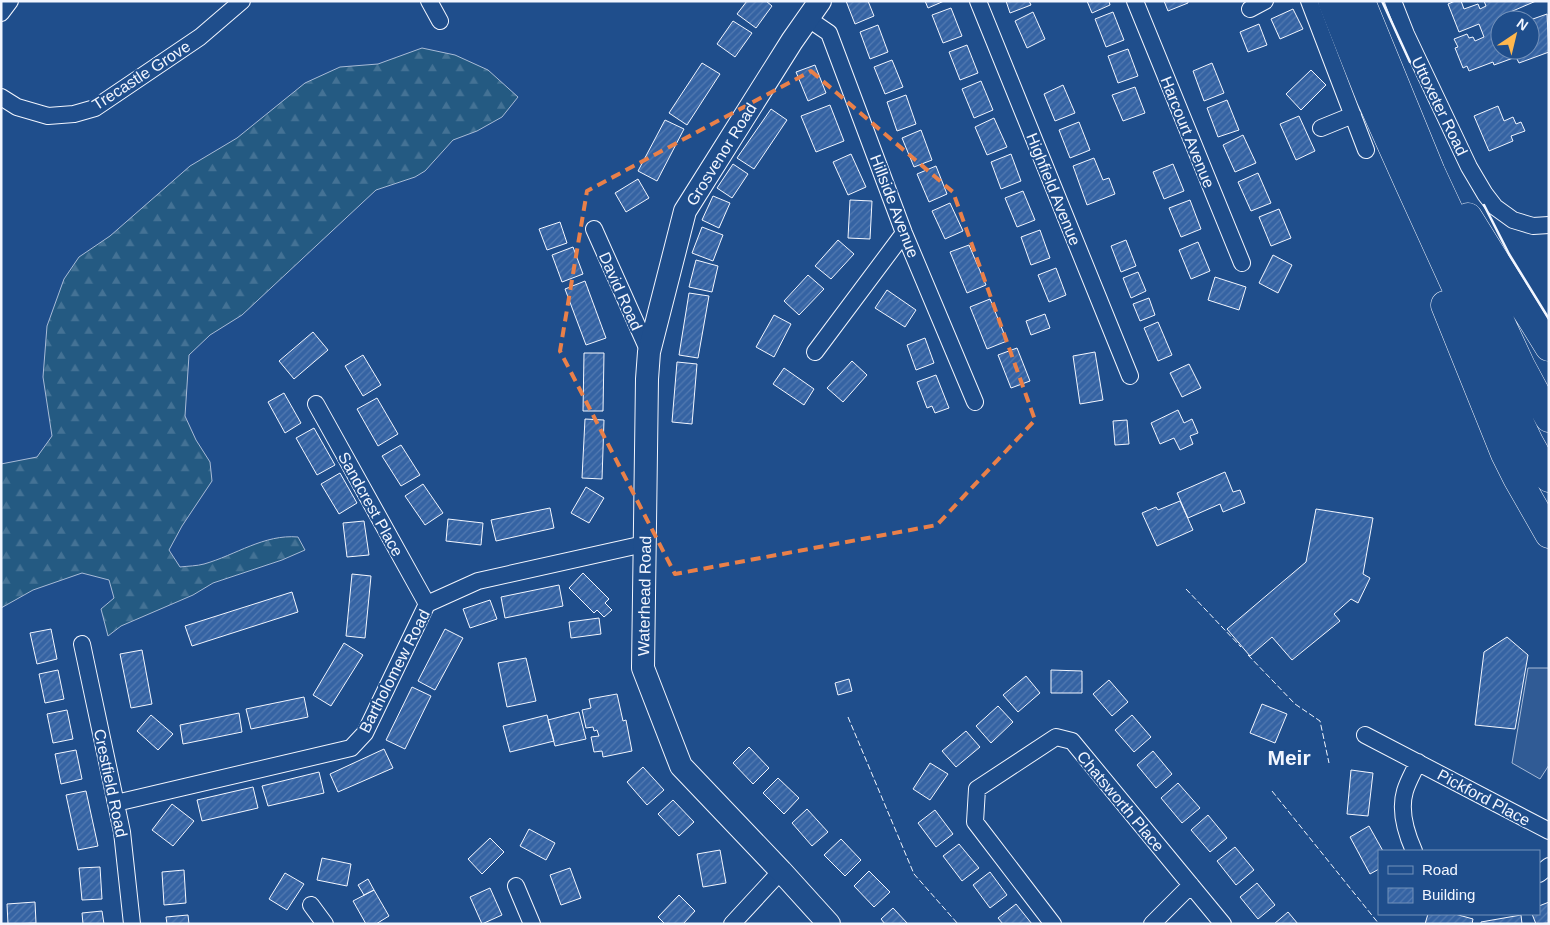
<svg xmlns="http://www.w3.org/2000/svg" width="1550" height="925" font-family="Arial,sans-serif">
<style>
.forest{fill:url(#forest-firs);stroke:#a8bbd7}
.parking{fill:#305b95;stroke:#a8bbd7}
.building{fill:url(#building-hatch);stroke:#f2f6ff}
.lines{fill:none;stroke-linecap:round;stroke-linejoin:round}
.street-casing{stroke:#f2f6ff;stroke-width:18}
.secondary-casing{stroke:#f2f6ff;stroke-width:24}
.highway-casing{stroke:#f2f6ff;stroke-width:29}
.street{stroke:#1f4e8c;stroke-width:16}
.secondary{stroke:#1f4e8c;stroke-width:22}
.highway{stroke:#1f4e8c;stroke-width:28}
.fence{stroke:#f2f6ff;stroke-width:1;stroke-dasharray:6 2.5;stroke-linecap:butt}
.wall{stroke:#f2f6ff;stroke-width:2.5}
.marked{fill:none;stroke:#ea8049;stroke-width:4;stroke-dasharray:10 6;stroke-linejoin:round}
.labels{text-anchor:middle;stroke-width:4;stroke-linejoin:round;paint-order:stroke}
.street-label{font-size:16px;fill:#f2f6ff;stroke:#1f4e8c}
.district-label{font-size:21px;font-weight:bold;fill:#f2f6ff;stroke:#1f4e8c}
</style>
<defs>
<pattern id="forest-firs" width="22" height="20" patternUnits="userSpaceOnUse" patternTransform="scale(1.25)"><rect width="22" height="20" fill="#245a82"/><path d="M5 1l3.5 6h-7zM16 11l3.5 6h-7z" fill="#447295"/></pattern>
<pattern id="building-hatch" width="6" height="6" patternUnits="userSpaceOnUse" patternTransform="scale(1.25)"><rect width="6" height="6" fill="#3563a3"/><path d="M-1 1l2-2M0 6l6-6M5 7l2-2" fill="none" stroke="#537ab1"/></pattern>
</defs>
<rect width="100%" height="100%" fill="#1f4e8c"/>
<!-- forest -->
<path class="forest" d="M422 48 455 55 488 70 518 97 502 117 477 131 453 140 425 171 415 177 376 190 242 315 210 335 189 355 185 416 196 440 210 462 212 481 182 526 169 550 180 567C188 566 197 566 204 564 236 555 264 534 298 537L305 550 282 560 213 583 193 595 121 626 108 636 101 609 114 598 109 580 82 573 33 590 1 608V464L37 457 52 436 43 377 47 326 64 279 79 257 110 236 190 166 237 138 305 83 340 67 378 64Z"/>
<!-- parking -->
<path class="parking" d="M1528 668H1549V765L1540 779 1512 763Z"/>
<!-- building -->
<path class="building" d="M747 1H766L772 6 756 28 737 14Z
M846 1H868L874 16 855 24Z
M925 1H944L928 8Z
M1006 1H1029L1031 5 1010 13Z
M1087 1H1109L1110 5 1092 13Z
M1164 1H1188V3L1168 11Z
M1455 1H1461L1464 9 1478 4 1480 9 1486 6 1484 1H1536L1501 16 1503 20H1500V50H1530V20L1547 14 1549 52 1519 63 1516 57 1494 65 1493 62 1469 71 1467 66 1463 68 1455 48 1458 47 1454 39 1467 34 1469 38 1473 37 1475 41 1484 37 1479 24 1459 32 1448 4Z
M951 8 962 36 943 43 932 15Z
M1293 9 1303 29 1280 39 1271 19Z
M1033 12 1045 39 1027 48 1015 21Z
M1113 12 1124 40 1106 47 1095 19Z
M733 21 752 33 735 57 717 44Z
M1259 24 1267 45 1248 52 1240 32Z
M878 25 888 52 870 59 860 32Z
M967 45 978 73 960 80 949 52Z
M1128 49 1138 76 1118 83 1108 56Z
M892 60 903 87 885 94 874 67Z
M702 63 720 74 687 125 669 113Z
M1212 63 1224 93 1204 101 1193 71Z
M815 65 826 93 808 101 796 72Z
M1311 70 1326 85 1301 110 1286 94Z
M981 81 993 110 974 118 962 89Z
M1063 85 1075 113 1055 121 1044 94Z
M1135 87 1145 113 1123 121 1112 95Z
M906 95 916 124 897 131 887 102Z
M1227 100 1239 130 1218 137 1207 108Z
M830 105 844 141 816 152 801 116Z
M1498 106 1504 121 1513 117 1516 124 1521 122 1525 131 1511 136 1513 141 1489 151 1474 116Z
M771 109 787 120 754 169 737 158Z
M1299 116 1315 151 1296 160 1280 124Z
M994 118 1007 147 987 155 975 127Z
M665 120 684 129 657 181 638 171Z
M1079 122 1090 150 1070 158 1059 130Z
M921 130 932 160 914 167 902 138Z
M1243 135 1256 163 1235 172 1223 145Z
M851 154 866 187 848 195 833 162Z
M1011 154 1021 181 1001 189 991 162Z
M1094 158 1103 180 1109 178 1115 194 1087 205 1073 166Z
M733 164 748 174 732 198 717 188Z
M1173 164 1184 191 1164 199 1153 172Z
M936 166 947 194 929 202 917 174Z
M1258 173 1271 203 1251 211 1238 182Z
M638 179 649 198 626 212 615 193Z
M1023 191 1035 220 1017 227 1005 198Z
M713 196 730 203 719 228 702 220Z
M850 200 872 201 870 239 848 238Z
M1190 200 1201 229 1181 237 1169 208Z
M950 203 963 231 945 239 932 211Z
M1279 209 1291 238 1271 246 1259 217Z
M560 222 567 243 547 250 539 229Z
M702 227 723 235 713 261 692 253Z
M1040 230 1050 258 1031 265 1021 237Z
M838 240 854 254 831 279 815 266Z
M1126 240 1136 266 1121 272 1111 246Z
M1198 242 1210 271 1191 279 1179 250Z
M969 245 986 285 967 293 950 252Z
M573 247 583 274 562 282 552 255Z
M1273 255 1292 265 1278 293 1259 283Z
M696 260 718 266 712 292 689 287Z
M1056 268 1066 295 1049 302 1038 275Z
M1138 272 1146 291 1131 298 1123 278Z
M808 275 824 289 799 315 784 301Z
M1215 277 1246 287 1239 310 1208 300Z
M585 281 606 338 586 345 565 289Z
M887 290 916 310 905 327 875 308Z
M689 293 709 296 698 358 679 355Z
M1149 298 1155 315 1140 321 1133 304Z
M990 299 1007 341 987 349 970 307Z
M1045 314 1050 328 1031 335 1026 321Z
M774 315 791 324 774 357 756 347Z
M1158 322 1172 355 1158 361 1144 328Z
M313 332 328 350 294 379 279 361Z
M925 338 934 363 916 370 907 345Z
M1017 348 1030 381 1011 388 998 355Z
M1095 352 1103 400 1080 404 1073 356Z
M584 353H604L603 411H583Z
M363 355 381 385 363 396 345 366Z
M852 361 867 375 843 402 827 388Z
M677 362 697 364 692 424 672 422Z
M1189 364 1201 388 1182 397 1170 373Z
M784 368 814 389 804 405 773 384Z
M936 375 949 408 935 413 932 406 927 408 917 382Z
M284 393 301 423 285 433 268 402Z
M377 398 398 434 378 446 357 409Z
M1178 410 1184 423 1192 419 1198 433 1190 436 1193 444 1180 450 1174 438 1160 444 1151 423Z
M585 419 604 420 602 479 582 478Z
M1127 420 1129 444 1115 445 1113 421Z
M314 428 335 465 317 475 296 438Z
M401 445 420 475 401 486 382 456Z
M1225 472 1233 492 1240 490 1245 503 1223 512 1220 504 1188 518 1177 493Z
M340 473 357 503 339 514 321 484Z
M423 484 443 513 425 525 405 496Z
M586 487 604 498 589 523 571 513Z
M1180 501 1193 530 1157 546 1142 513 1156 507 1158 510Z
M550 508 554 528 496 541 491 520Z
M1316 509 1373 518 1363 574 1370 578 1358 603 1351 599 1334 614 1340 621 1292 660 1272 637 1250 656 1227 629 1306 562Z
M448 519 483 523 481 545 446 541Z
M364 521 369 555 347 557 343 523Z
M583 573 609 599 605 603 612 610 604 617 597 610 594 613 569 588Z
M352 574 371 576 365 638 346 636Z
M559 585 563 606 505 618 501 597Z
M292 592 298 612 192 646 185 626Z
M490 600 497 619 470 628 463 609Z
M599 618 601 634 571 638 569 622Z
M51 629 57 659 37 664 30 633Z
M445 629 463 638 435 690 418 681Z
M1507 637 1528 655 1515 729 1475 725 1484 652Z
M344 643 363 655 331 706 313 695Z
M142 650 152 704 131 708 120 654Z
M526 658 536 701 507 707 498 663Z
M58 670 64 699 45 703 39 674Z
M1051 670 1082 671V693H1051Z
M1026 676 1040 693 1018 712 1003 695Z
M849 679 852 691 838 695 835 683Z
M1109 680 1128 702 1112 716 1093 694Z
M412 687 431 696 405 749 386 740Z
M617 694 623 721 626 720 632 751 603 757 602 751 594 752 591 737 599 736 597 730 594 731 593 727 586 728 582 710 591 708 589 699Z
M304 697 308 717 251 729 246 709Z
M1262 704 1287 714 1275 743 1250 733Z
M998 706 1013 722 991 743 976 726Z
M67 710 73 739 53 743 47 714Z
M579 712 586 739 555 746 548 720Z
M239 713 242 732 183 744 180 725Z
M151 715 173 734 158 750 137 731Z
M547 715 554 741 510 752 503 726Z
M1132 715 1151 737 1134 752 1115 730Z
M966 731 980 747 956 767 942 751Z
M749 747 769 768 753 784 733 763Z
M384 749 393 768 338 792 330 774Z
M76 750 82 779 61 784 55 754Z
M1153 751 1172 774 1156 788 1137 765Z
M930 763 948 774 930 800 913 789Z
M643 767 664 790 647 805 627 782Z
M1351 770 1373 773 1368 816 1347 814Z
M319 772 324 793 268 806 262 786Z
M778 778 799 798 784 814 763 793Z
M1178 783 1200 808 1182 823 1161 798Z
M253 787 258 808 202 821 197 800Z
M86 791 98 846 78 850 66 795Z
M673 800 694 822 679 836 658 814Z
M172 804 194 821 173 846 152 830Z
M807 809 828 832 812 846 792 823Z
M935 810 953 834 936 847 918 823Z
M1208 815 1227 838 1210 852 1191 830Z
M1369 826 1383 851H1379V869L1370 874 1350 837Z
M529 829 555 843 546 860 520 846Z
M490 838 504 852 482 874 468 859Z
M841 839 861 860 845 876 824 855Z
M959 844 979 868 962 881 943 856Z
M1235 847 1254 870 1236 885 1217 861Z
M720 850 726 883 703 887 697 854Z
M322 858 351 864 347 886 317 880Z
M100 867 102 899 82 900 79 868Z
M570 868 581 898 561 905 550 875Z
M184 870 186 903 164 905 162 872Z
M869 871 890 892 874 907 854 886Z
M990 872 1007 895 990 908 973 885Z
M285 873 304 884 287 910 269 899Z
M368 879 374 890 364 895 358 885Z
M1257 883 1275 905 1258 919 1240 897Z
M490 888 502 915 482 924 470 897Z
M374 890 389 916 376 924H366L353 901Z
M679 895 695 911 683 924H665L658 917Z
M35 902 36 923 8 924 7 904Z
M1549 902V923L1536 924 1532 914H1539V906Z
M1016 904 1032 924H1003L998 918Z
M893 908 908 924H885L881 919Z
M102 911 104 924H83L82 913Z
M1288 912 1298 924H1274Z
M1428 914H1455L1473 919 1472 924H1425Z
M188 915 189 924H167L166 917Z
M1521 915 1522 924H1481V922Z"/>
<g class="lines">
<defs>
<path id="street" d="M429 1 440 21
M978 1 1130 376
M1135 1 1242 263
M1309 1 1366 150
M1393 1 1406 34 1469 167 1485 194 1495 207 1513 220 1533 226 1549 225
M1250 9 1265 1
M1 13 10 1
M807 18 829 33 904 233 975 402
M1 97 17 107 48 116 74 114 95 108 200 37 242 1
M1321 128 1353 115
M594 229 649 352
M815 352 904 233
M316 404 427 604
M82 644 122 832 132 924
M1365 735 1549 831
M116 803 351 748 365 733 427 604 478 581 644 544
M1414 851C1406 833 1399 811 1405 791 1408 781 1414 771 1418 762
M1539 874 1549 866
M516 886 532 924
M311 905 325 924
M732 924 781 871
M1053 924 975 822 977 789 1056 737 1072 741 1223 924
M1152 924 1191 885"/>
<path id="secondary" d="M820 1 792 41 685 211 649 352 647 379 643 668 681 766 781 871 829 924"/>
<path id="highway" d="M1332 1 1371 99 1409 184 1475 329 1529 442 1549 478
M1361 1 1431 172 1521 366 1549 418
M1468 217 1549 347
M1445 305 1505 454 1517 478 1549 534"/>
</defs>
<!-- street casing -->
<use href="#street" class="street-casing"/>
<!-- secondary casing -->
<use href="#secondary" class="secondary-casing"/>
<!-- highway casing -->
<use href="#highway" class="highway-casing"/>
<!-- street -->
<use href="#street" class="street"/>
<!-- secondary -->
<use href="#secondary" class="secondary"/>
<!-- highway -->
<use href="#highway" class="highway"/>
<!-- fence -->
<path class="fence" d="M1186 589 1241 647
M1248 655 1295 704 1320 721 1329 763
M848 717 914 874 958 924
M1272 791 1379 924"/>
<!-- wall -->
<path class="wall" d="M1382 1 1410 62
M1484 205 1509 254 1549 319"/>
</g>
<!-- marked area -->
<path class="marked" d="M811 71 953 192 1035 420 937 525 675 574 560 351 587 191Z"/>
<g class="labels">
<!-- street labels -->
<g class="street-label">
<text transform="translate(141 75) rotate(-33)" y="6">Trecastle Grove</text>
<text transform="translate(1440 106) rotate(64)" y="6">Uttoxeter Road</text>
<text transform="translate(1188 132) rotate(68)" y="6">Harcourt Avenue</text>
<text transform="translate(721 154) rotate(-58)" y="6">Grosvenor Road</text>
<text transform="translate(1054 189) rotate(68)" y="6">Highfield Avenue</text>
<text transform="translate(895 206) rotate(69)" y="6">Hillside Avenue</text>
<text transform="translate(621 291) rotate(66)" y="6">David Road</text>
<text transform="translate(371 504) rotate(61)" y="6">Sandcrest Place</text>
<text transform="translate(644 596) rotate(-89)" y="6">Waterhead Road</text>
<text transform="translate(394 671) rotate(-63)" y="6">Bartholomew Road</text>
<text transform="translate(111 783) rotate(78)" y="6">Crestfield Road</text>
<text transform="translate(1484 797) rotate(28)" y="6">Pickford Place</text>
<text transform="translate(1121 801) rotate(50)" y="6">Chatsworth Place</text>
</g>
<!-- district labels -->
<g class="district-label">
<text x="1289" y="765">Meir</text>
</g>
</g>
<!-- border -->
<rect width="1550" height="925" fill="none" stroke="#f2f6ff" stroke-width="5"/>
<!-- legend -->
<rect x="1378" y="850" width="162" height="65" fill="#1f4e8c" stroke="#7391ba"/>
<rect x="1388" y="866" width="25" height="8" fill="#1f4e8c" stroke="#7391ba"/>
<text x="1422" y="875" font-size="15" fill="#f2f6ff">Road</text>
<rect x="1388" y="888" width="25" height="15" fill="url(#building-hatch)" stroke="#7391ba"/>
<text x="1422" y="900" font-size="15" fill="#f2f6ff">Building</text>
<!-- north arrow -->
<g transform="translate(1515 35) rotate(35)"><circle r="24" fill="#1f4e8c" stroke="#7391ba"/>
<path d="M0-4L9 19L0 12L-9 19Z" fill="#ffb74d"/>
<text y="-8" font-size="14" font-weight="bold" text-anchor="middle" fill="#f2f6ff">N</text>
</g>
</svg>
